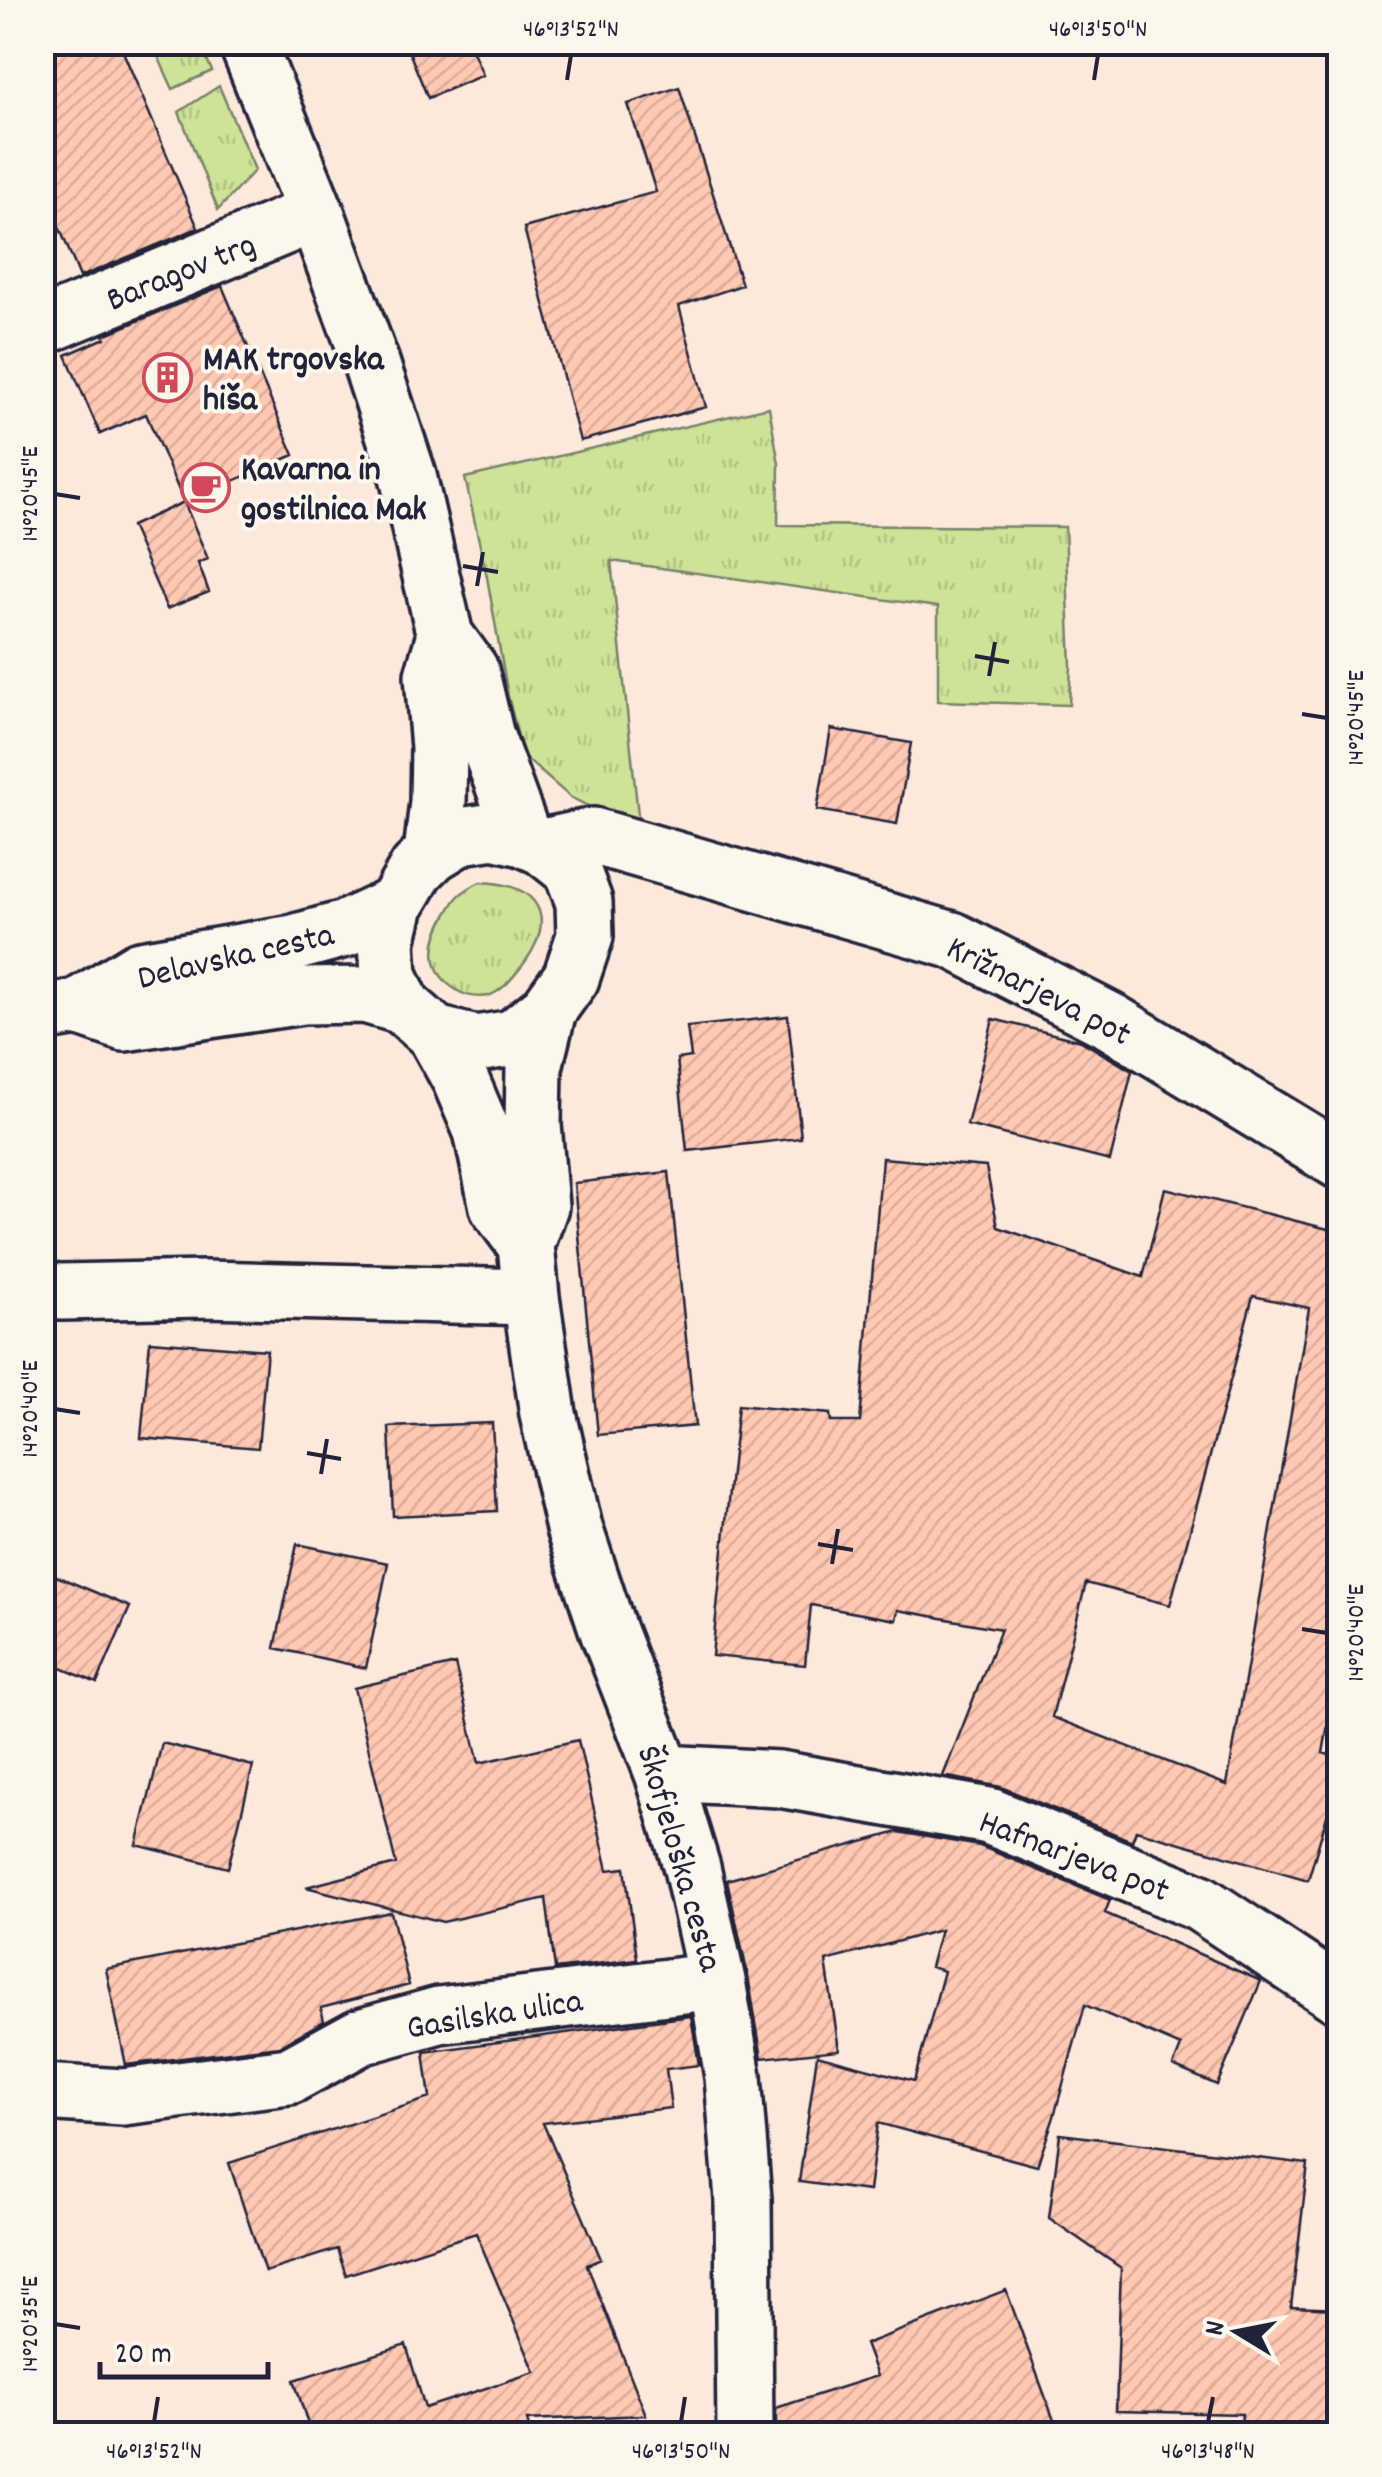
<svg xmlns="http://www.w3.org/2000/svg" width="1382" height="2477" font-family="Dekko,sans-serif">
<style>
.grass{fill:url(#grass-tufts);stroke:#788269;stroke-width:2.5}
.building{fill:url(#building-hatch);stroke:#22223b;stroke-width:2.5;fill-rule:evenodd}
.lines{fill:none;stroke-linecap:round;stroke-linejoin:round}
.minor-casing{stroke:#22223b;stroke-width:62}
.minor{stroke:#fbf7ec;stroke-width:55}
.ticks{fill:none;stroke:#22223b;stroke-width:4}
.labels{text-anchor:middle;stroke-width:8;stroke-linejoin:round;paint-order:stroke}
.street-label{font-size:35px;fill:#22223b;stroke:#fbf7ec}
.poi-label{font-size:35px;font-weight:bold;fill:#22223b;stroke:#fbf7ec;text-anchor:start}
.neatline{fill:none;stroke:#22223b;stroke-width:4}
.ticks-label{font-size:25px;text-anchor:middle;fill:#22223b}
</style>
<defs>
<pattern id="grass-tufts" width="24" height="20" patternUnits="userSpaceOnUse" patternTransform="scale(2.5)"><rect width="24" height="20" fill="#cee397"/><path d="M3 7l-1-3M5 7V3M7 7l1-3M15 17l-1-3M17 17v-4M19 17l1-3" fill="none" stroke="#b1c283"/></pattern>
<pattern id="building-hatch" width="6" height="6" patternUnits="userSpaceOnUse" patternTransform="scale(2.5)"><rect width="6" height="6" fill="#ffc8b2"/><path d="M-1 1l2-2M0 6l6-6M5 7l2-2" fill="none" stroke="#daac9a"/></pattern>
</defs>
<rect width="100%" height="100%" fill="#fce9db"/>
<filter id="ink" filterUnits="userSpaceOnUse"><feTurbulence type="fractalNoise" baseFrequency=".01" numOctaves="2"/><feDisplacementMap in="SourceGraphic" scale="20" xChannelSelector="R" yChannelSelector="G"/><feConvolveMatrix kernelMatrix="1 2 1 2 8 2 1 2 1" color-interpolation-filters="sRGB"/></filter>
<g filter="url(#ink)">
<!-- grass -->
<path class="grass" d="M152 43H200L212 71 173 89Z
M219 86 255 170 218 210 179 112Z
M769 407 779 464 778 525 1065 527 1071 665 1069 705 938 701V607L611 561 639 824 618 821 570 797 523 756 508 696 487 577 465 478Z
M480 882C539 884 559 917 522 966 512 978 503 991 488 996 479 998 466 996 458 991 426 972 430 941 448 912 452 906 455 898 461 894 467 889 474 885 480 882Z"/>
<!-- building -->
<path class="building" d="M42 42H119L198 228 80 277 42 186Z
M405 42H469L483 75 428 98Z
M679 87 742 285 679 306 706 407 580 441 524 228 656 192 628 104Z
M222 286 294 455 184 502 146 414 100 434 66 355 105 338 104 335Z
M184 502 208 559 198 563 209 592 167 609 131 526Z
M831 729 911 743 897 824 817 810Z
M788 1016 801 1138 687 1151 677 1059 691 1057 687 1027Z
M993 1019 1081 1041 1132 1071 1110 1161 967 1125Z
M882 1158 986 1167 998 1227 1143 1277 1165 1188 1340 1232V1656L1323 1753 1340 1758V1772L1308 1880 1136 1830 1132 1841 1001 1787 943 1776 1001 1629 898 1610 896 1620 811 1605 805 1665 712 1656 738 1405 830 1414 831 1422H860ZM1253 1296 1309 1308 1227 1785 1052 1717 1086 1583 1170 1605Z
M669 1172 695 1426 598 1435 574 1183Z
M150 1341 267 1350 258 1448 141 1438Z
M492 1423 497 1511 393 1516 389 1427Z
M297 1544 388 1563 366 1668 275 1648Z
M42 1570 130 1607 97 1683 42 1660Z
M455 1664 479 1763 578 1740 608 1870 625 1868 637 1959 555 1969 546 1898 443 1922 306 1887 396 1864 354 1688Z
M162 1743 253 1766 228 1868 137 1845Z
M898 1832 980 1846 1110 1900 1105 1913 1261 1981 1217 2085 1173 2066 1181 2046 1085 2005 1053 2120 1037 2166 878 2123 869 2191 799 2182 817 2055 914 2081 944 1971 930 1967 940 1930 826 1961 839 2050 762 2058 748 1976 727 1880Z
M391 1912 409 1985 321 2008 324 2021 279 2046 126 2065 106 1969Z
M691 2016 699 2065 666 2069 671 2108 543 2123 601 2259 587 2265 646 2415 527 2420 531 2434H311L294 2380 406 2345 425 2408 535 2372 476 2233 346 2275 337 2249 265 2272 229 2163 430 2098 424 2052Z
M1060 2134 1308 2164 1291 2307 1340 2309V2434H1240L1242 2414 1116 2411 1121 2268 1049 2218Z
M1006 2290 1059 2434H776V2408L877 2376 865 2344Z"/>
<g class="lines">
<defs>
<path id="minor" d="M247 42 316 213 371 363 408 476 445 636 470 670 486 737 523 838
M42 327 316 213
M543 847 593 836 952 940 1112 1022 1340 1161
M432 854 438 802 439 748 433 676 445 636
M78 1007 124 1023 302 996 365 995 403 1006
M548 1010 513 1038 476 1044 435 1034 403 1006 389 975 387 942 396 905 417 869 432 854 461 836 494 831 523 838 543 847 572 870 584 902 585 936 571 978 548 1010 534 1067 533 1125 540 1206 526 1245 531 1297 548 1414 574 1528 608 1631 663 1773 692 1868 717 1981 733 2077 743 2199 745 2434
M42 1013 78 1007 140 969 293 943 345 929 396 905
M435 1034 460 1079 482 1131 498 1207 526 1245
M42 1290 61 1292 204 1289 531 1297
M663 1773 779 1779 989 1816 1200 1903 1340 1996
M42 2092 123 2097 289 2076 360 2037 439 2015 717 1981"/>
</defs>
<!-- minor casing -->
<use href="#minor" class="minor-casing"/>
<!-- minor -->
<use href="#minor" class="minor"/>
</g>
</g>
<!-- ticks -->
<path class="ticks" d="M567 80 571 55M1094 80 1098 55M55 494 80 498M463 566 498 572M477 586 483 552M975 656 1009 662M989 676 995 642M1302 714 1327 718M55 1409 80 1413M307 1453 341 1459M321 1474 327 1439M818 1544 853 1550M832 1564 838 1529M1302 1629 1327 1633M55 2324 80 2328M154 2422 158 2397M681 2422 685 2397M1208 2422 1213 2397"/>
<!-- icons -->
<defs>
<symbol id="building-ring" viewBox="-11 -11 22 22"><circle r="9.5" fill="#fbf7ec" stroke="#d1495b" stroke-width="1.5"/><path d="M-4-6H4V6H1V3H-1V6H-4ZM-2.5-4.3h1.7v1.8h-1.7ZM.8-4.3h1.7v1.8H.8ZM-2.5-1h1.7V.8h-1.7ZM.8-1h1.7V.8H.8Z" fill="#d1495b"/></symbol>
<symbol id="cafe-ring" viewBox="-11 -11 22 22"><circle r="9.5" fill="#fbf7ec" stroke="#d1495b" stroke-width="1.5"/><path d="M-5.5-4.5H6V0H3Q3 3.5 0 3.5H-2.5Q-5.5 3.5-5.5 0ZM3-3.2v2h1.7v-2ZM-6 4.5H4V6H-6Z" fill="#d1495b"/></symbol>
</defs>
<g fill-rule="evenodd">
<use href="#building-ring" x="140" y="350" width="55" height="55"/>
<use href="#cafe-ring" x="178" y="460" width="55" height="55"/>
</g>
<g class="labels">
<!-- street labels -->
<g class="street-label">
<text transform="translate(180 270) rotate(-22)" y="12">Baragov trg</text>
<text transform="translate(235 954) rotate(-13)" y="12">Delavska cesta</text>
<text transform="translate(1040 989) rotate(27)" y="12">Križnarjeva pot</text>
<text transform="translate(1075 1854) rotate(21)" y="12">Hafnarjeva pot</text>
<text transform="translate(682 1858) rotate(74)" y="12">Škofjeloška cesta</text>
<text transform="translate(494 2012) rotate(-9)" y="12">Gasilska ulica</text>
</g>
<!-- poi labels -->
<g class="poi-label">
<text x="203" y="369">MAK trgovska<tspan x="203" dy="40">hiša</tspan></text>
<text x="241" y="479">Kavarna in<tspan x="241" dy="40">gostilnica Mak</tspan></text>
</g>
</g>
<!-- margin -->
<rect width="1382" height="2477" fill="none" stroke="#fbf7ec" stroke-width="110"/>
<!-- north arrow -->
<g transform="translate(1237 2332) rotate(280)" stroke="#fbf7ec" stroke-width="8" paint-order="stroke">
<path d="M0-8L18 38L0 25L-18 38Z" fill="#22223b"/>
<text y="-15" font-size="28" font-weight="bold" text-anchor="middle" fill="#22223b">N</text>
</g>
<!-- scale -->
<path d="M100 2362v15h168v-15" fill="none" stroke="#22223b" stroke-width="5"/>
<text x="115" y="2362" font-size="30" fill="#22223b" stroke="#fbf7ec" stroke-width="8" paint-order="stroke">20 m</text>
<rect x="55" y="55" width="1272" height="2367" class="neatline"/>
<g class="ticks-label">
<text x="571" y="36">46°13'52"N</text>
<text x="1098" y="36">46°13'50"N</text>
<text transform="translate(28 494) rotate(-90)" y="9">14°20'45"E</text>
<text transform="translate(1354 718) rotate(-90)" y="9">14°20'45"E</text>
<text transform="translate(28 1409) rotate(-90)" y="9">14°20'40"E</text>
<text transform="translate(1354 1633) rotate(-90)" y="9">14°20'40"E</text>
<text transform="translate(28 2324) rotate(-90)" y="9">14°20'35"E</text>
<text x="154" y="2458">46°13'52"N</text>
<text x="681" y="2458">46°13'50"N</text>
<text x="1208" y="2458">46°13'48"N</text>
</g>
</svg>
